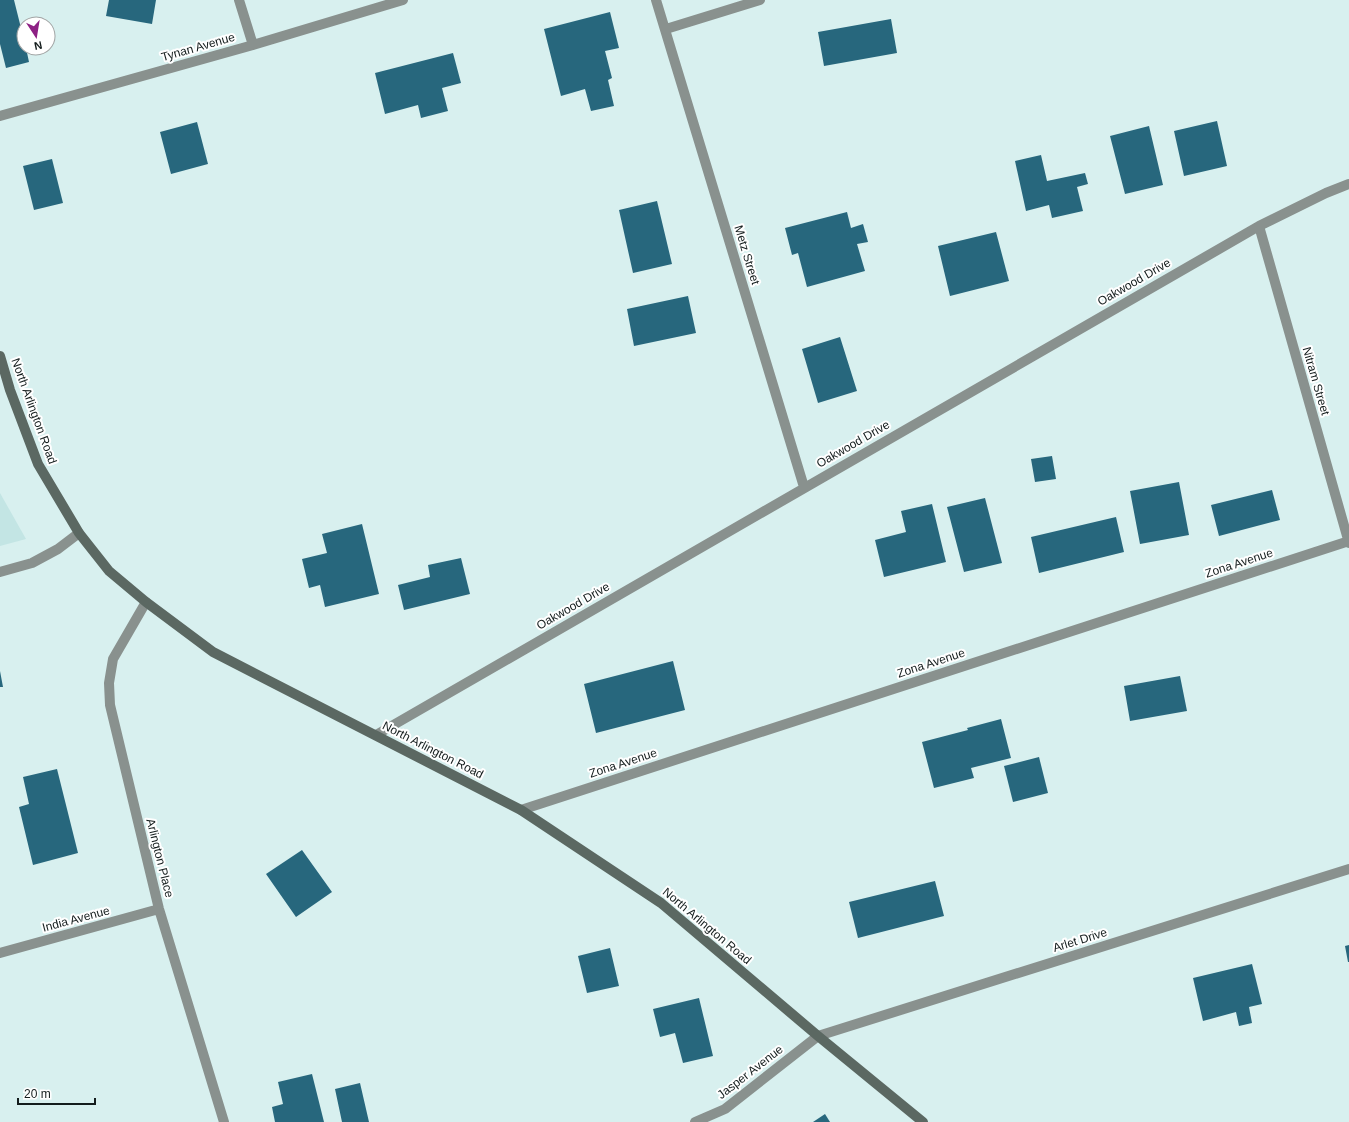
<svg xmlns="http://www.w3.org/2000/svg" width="1349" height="1122" font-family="Helvetica,sans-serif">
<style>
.built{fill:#c3e5e4}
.building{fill:#27677d}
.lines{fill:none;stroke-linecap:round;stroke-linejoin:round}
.street{stroke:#89918e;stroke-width:10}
.secondary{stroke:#5b6862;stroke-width:10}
.labels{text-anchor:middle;stroke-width:4;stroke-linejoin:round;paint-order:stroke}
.street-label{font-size:12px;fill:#131c1c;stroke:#fff}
</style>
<rect width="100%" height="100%" fill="#d8f0ef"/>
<!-- built -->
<path class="built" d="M0 493 26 539 0 546Z"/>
<!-- building -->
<path class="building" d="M0 0H14L24 40V48H26L29 62 6 68 0 44Z
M109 0H156L152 24 106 16Z
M610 12 619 48 605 51 612 78 608 80 614 106 591 111 585 89 561 96 544 29Z
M891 19 897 53 824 66 818 32Z
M453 53 461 83 442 88 448 111 421 118 418 105 385 114 375 73Z
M1217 121 1227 166 1184 176 1174 131Z
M197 122 208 164 171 174 160 132Z
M1149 126 1163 185 1125 194 1110 136Z
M1041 155 1047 181 1085 173 1088 184 1077 187 1083 211 1052 218 1049 205 1026 211 1015 161Z
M52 159 63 203 34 210 23 166Z
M657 201 672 264 633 273 619 210Z
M847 212 851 228 863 224 868 242 857 244 865 271 807 287 798 253 792 255 785 228Z
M996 232 1009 281 950 296 938 246Z
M688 296 696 333 634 346 627 309Z
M840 337 857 391 818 403 802 349Z
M1052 456 1056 479 1035 482 1031 459Z
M1179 482 1189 535 1140 544 1130 491Z
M1272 490 1280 520 1219 536 1211 505Z
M985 498 1002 563 964 572 947 507Z
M932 504 946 562 884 577 875 540 906 532 901 511Z
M1116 517 1124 552 1039 573 1031 537Z
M362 524 379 594 325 607 320 585 309 588 302 559 327 553 322 534Z
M461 558 470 594 404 610 398 585 430 577 428 565Z
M673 661 685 710 596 733 584 684Z
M0 671 3 687H0Z
M1180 676 1187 711 1130 721 1124 686Z
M1001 719 1011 758 971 768 974 778 934 788 922 742 968 730 967 728Z
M1039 757 1048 793 1013 802 1004 766Z
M57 769 78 853 33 865 19 807 29 804 23 777Z
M302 850 332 892 296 917 266 874Z
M935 881 944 916 858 938 849 902Z
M1349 945V962H1348L1345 946Z
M610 948 619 986 587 993 578 956Z
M1252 964 1262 1004 1249 1007 1252 1023 1239 1026 1236 1012 1203 1021 1193 978Z
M699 998 713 1056 683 1063 675 1033 660 1037 653 1009Z
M312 1074 324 1122H275L272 1107 283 1104 278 1082Z
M360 1083 369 1122H342L335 1089Z
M825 1114 830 1122H813Z"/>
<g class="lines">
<!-- street -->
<path class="street" d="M239 0 253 45
M656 0 804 487
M666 29 760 0
M0 116 253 45 403 0
M1259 226 1349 543
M0 572 32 563 58 549 79 533
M146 602 113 659 109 683 110 705 159 909 224 1122
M376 735 1259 226 1326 193 1349 184
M521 810 1349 541
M0 953 159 909
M695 1122 725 1109 818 1036 1349 869"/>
<!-- secondary -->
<path class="secondary" d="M0 356 10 390 38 464 79 533 109 571 146 602 213 652 521 810 661 903 818 1036 923 1122"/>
</g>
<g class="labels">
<!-- street labels -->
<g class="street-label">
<text transform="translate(198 47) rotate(-16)" y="4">Tynan Avenue</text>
<text transform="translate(747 255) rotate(73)" y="4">Metz Street</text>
<text transform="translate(1134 282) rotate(-30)" y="4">Oakwood Drive</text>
<text transform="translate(1316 381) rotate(74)" y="4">Nitram Street</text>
<text transform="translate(34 411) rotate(70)" y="4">North Arlington Road</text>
<text transform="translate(853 444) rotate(-30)" y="4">Oakwood Drive</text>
<text transform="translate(1239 563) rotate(-18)" y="4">Zona Avenue</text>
<text transform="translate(573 606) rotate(-30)" y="4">Oakwood Drive</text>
<text transform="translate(931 663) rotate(-18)" y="4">Zona Avenue</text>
<text transform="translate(433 750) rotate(27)" y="4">North Arlington Road</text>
<text transform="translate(623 763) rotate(-18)" y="4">Zona Avenue</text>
<text transform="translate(160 858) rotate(76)" y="4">Arlington Place</text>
<text transform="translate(76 919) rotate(-15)" y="4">India Avenue</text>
<text transform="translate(707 926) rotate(40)" y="4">North Arlington Road</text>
<text transform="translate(1080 940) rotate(-17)" y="4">Arlet Drive</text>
<text transform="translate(750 1072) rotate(-38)" y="4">Jasper Avenue</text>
</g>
</g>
<!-- north arrow -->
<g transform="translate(36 36) rotate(168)"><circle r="19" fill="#ffffff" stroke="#a1a4a4"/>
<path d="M0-3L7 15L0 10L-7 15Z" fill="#8d2084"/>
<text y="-6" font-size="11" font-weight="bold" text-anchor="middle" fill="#131c1c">N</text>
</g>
<!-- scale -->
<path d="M18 1098v6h77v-6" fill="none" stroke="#131c1c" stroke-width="2"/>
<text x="24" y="1098" font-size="12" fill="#131c1c" stroke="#ffffff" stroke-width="3" paint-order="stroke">20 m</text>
</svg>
